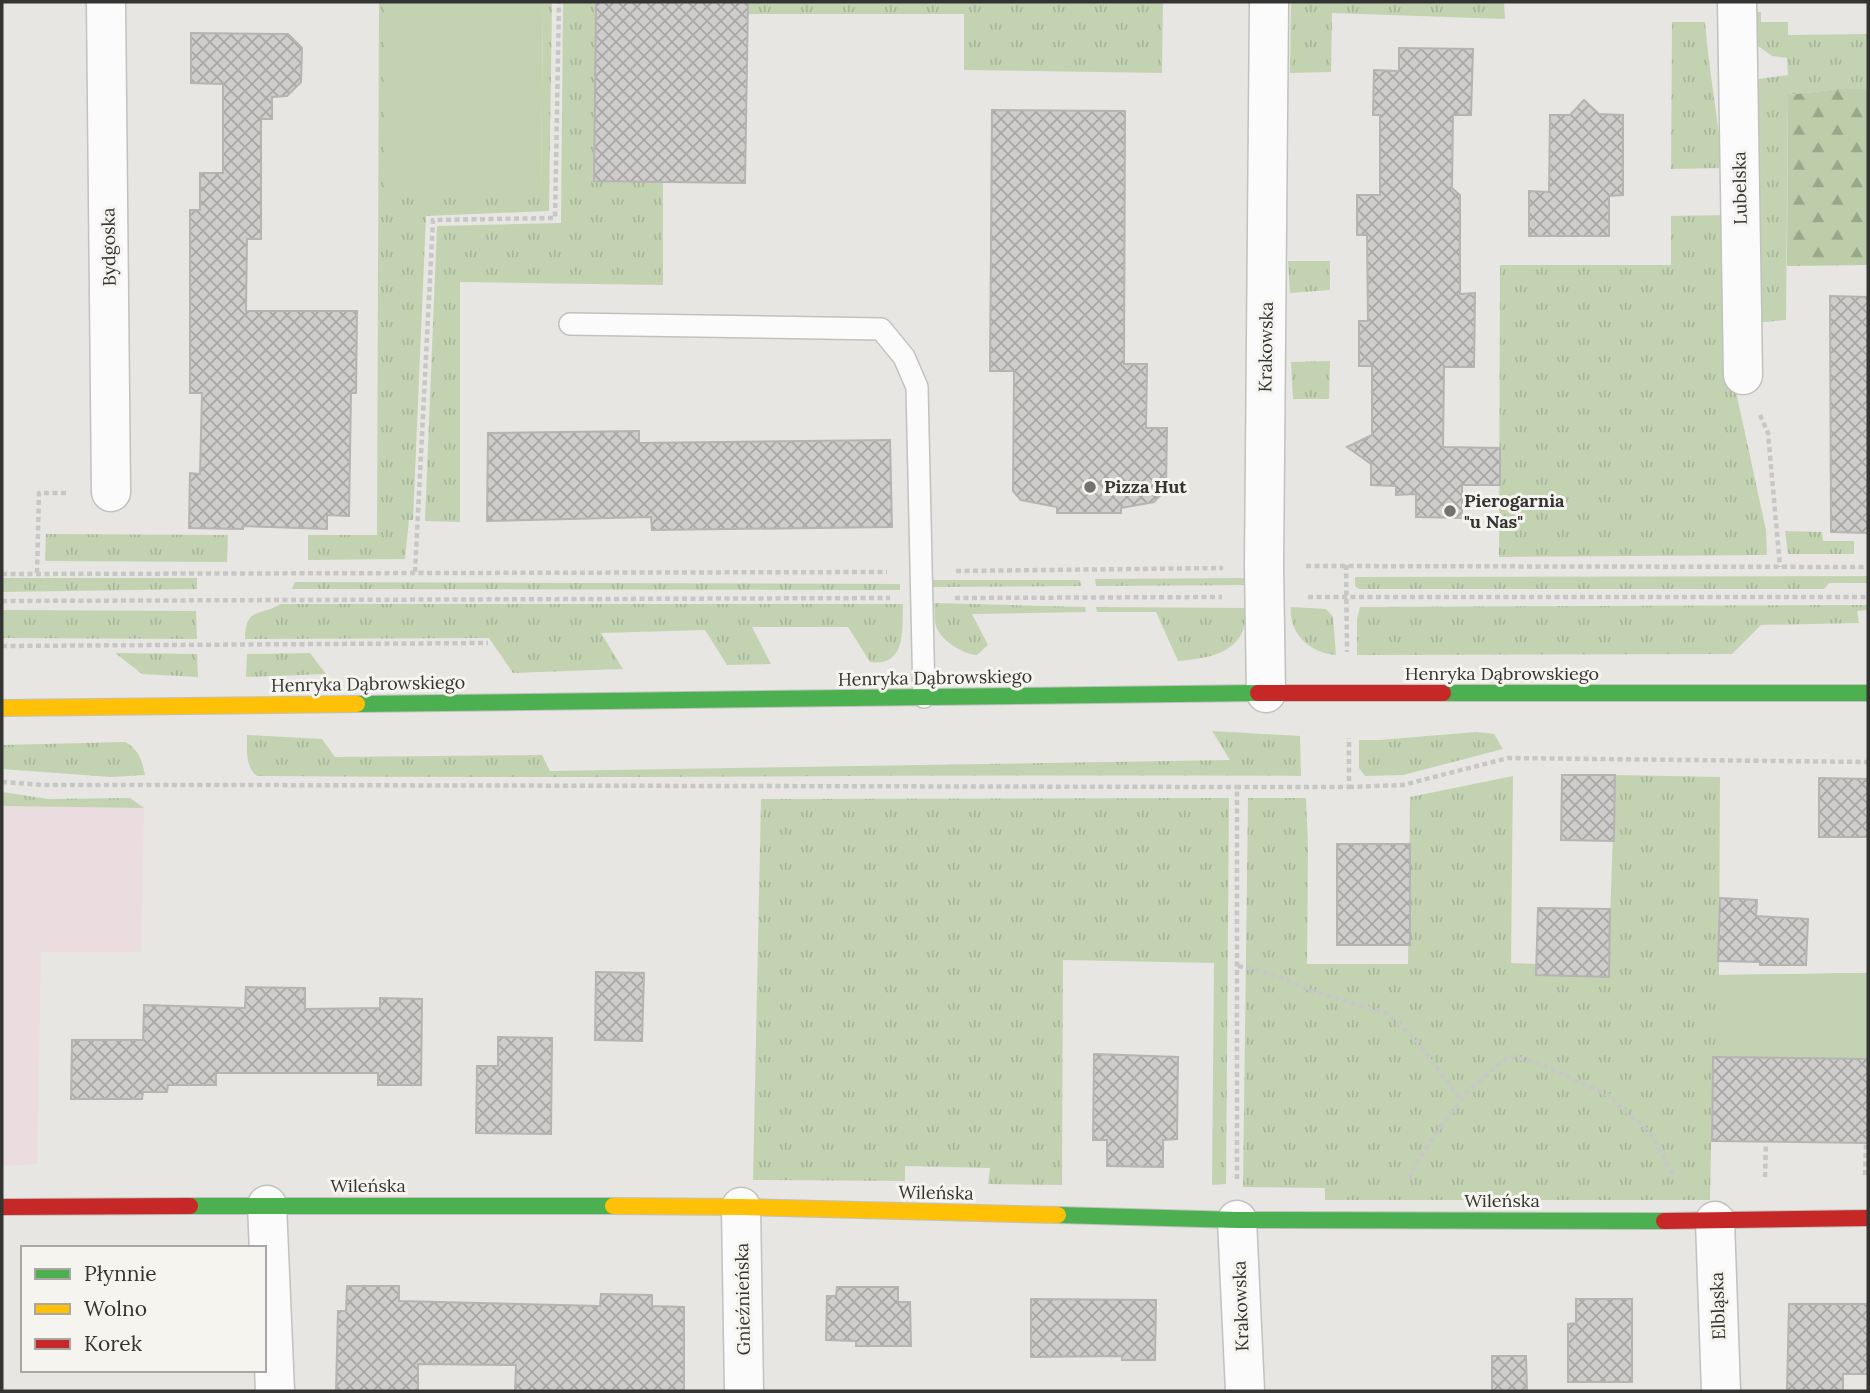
<svg xmlns="http://www.w3.org/2000/svg" width="1870" height="1393" font-family="Lora,serif">
<style>
.commercial{fill:#ebdddf}
.grass{fill:url(#grass-tufts)}
.forest{fill:url(#forest-firs)}
.garden{fill:#c3d3b2}
.building{fill:url(#building-cross-hatch);stroke:#b6b4b3;stroke-width:2}
.lines{fill:none;stroke-linecap:round;stroke-linejoin:round}
.lane-casing{stroke:#c1c1be;stroke-width:24}
.street-casing{stroke:#c1c1be;stroke-width:41}
.fast-casing{stroke:#c1c1be;stroke-width:18}
.slow-casing{stroke:#c1c1be;stroke-width:18}
.jam-casing{stroke:#c1c1be;stroke-width:18}
.path{stroke:#c7c7c7;stroke-width:4.5;stroke-dasharray:5 3.5;stroke-linecap:butt}
.lane{stroke:#fbfbfb;stroke-width:21}
.street{stroke:#fbfbfb;stroke-width:38}
.fast{stroke:#4caf50;stroke-width:16}
.slow{stroke:#ffc107;stroke-width:16}
.jam{stroke:#c62828;stroke-width:16}
.poi-dot{fill:#737270;stroke:#f5f4ee;stroke-width:2.5}
.labels{text-anchor:middle;stroke-width:6;stroke-linejoin:round;paint-order:stroke}
.street-label{font-size:18px;fill:#343432;stroke:#f5f4ee}
.poi-label{font-size:18px;font-weight:bold;fill:#343432;stroke:#f5f4ee;text-anchor:start}
</style>
<defs>
<pattern id="grass-tufts" width="24" height="20" patternUnits="userSpaceOnUse" patternTransform="scale(1.75)"><rect width="24" height="20" fill="#c3d3b2"/><path d="M3 7l-1-3M5 7V3M7 7l1-3M15 17l-1-3M17 17v-4M19 17l1-3" fill="none" stroke="#a8b69a"/></pattern>
<pattern id="forest-firs" width="22" height="20" patternUnits="userSpaceOnUse" patternTransform="scale(1.75)"><rect width="22" height="20" fill="#bdcda9"/><path d="M5 1l3.5 6h-7zM16 11l3.5 6h-7z" fill="#9aa78a"/></pattern>
<pattern id="building-cross-hatch" width="8" height="8" patternUnits="userSpaceOnUse" patternTransform="scale(1.75)"><rect width="8" height="8" fill="#cecdcc"/><path d="M0 0l8 8M0 8l8-8" fill="none" stroke="#a8a7a6"/></pattern>
</defs>
<rect width="100%" height="100%" fill="#e7e6e2"/>
<!-- commercial -->
<path class="commercial" d="M2 806 144 808 141 952H41L37 1164 2 1166Z"/>
<!-- grass -->
<path class="grass" d="M379 2H384L385 191H541L543 2H552L549 211 426 216 413 520H409L405 559 308 560V535H377Z
M563 2H596L594 181 663 182V285L460 282V522L425 521 437 226 561 223Z
M748 2H1208H1163L1162 73 964 70V14H747Z
M1291 2H1504L1505 19 1332 13 1331 72 1290 73Z
M1750 12H1761V22H1788V35L1868 34V89H1838L1788 95 1786 320 1755 323 1760 256 1754 221 1752 80 1788 75 1787 58 1772 56 1751 41Z
M1672 22H1705C1709 71 1718 119 1723 168L1671 169Z
M1724 215 1732 373 1766 530 1767 555 1499 557 1500 265H1671V216Z
M1288 261H1330V290L1290 293Z
M1330 361 1329 399H1293L1291 362Z
M1785 531 1822 532 1823 541H1854V554H1788Z
M46 534 228 535 227 562 45 561Z
M1868 576V583H1829L1824 589H1359L1355 586V577Z
M2 578H197V589L2 592Z
M1247 578 1248 585 1096 586 1095 579Z
M931 580H1080L1081 586 932 587Z
M295 582 900 584V590L292 589Z
M934 603 1085 607 1086 612 972 614 988 645 977 655C963 654 941 641 936 626 934 619 935 610 934 603Z
M281 604H903C902 629 907 667 870 662L848 627H752L771 664 727 665 705 630 601 633 623 669 513 673 489 638 245 639C246 606 259 617 281 604Z
M1868 605V610L1857 611 1859 623 1761 625 1732 654 1357 655V619L1360 607Z
M1096 607 1246 608C1248 652 1213 658 1178 661L1156 612H1097Z
M1291 607 1326 609 1333 617 1336 655C1311 654 1288 633 1291 607Z
M2 610 196 611 197 639 2 638Z
M115 653 197 654 198 677 142 674Z
M310 653 326 674 246 677 247 654Z
M1212 731 1300 736 1301 776C953 774 605 779 257 776 245 767 247 749 247 735L322 739 335 757 542 755 550 771 1230 760Z
M1476 732 1494 734 1503 749 1403 775 1365 776 1359 768V740H1379Z
M125 742C139 749 142 761 145 775L111 777 2 769V745Z
M1615 775 1720 777 1719 975 1868 973V1059L1713 1057 1710 1200H1325V1188L1243 1187 1248 798H1306L1308 847 1307 964H1408L1410 797 1513 776 1511 963 1537 964V975L1608 977Z
M2 792 48 799 130 798 144 808 2 806Z
M1229 798 1226 1184 1212 1185 1214 963 1063 960 1062 1185 988 1184 990 1168 905 1166V1181L753 1180 761 799Z"/>
<!-- forest -->
<path class="forest" d="M1838 89H1868V265L1787 266 1788 95Z"/>
<!-- garden -->
<path class="garden" d="M384 2H543L541 191H384Z
M1868 973V1059L1719 1057V975Z"/>
<!-- building -->
<path class="building" d="M596 2H748L745 183 594 181Z
M191 33 288 34 302 48 301 82 287 96 272 97V119H261V239H247L246 311H357L356 393H351L349 516 327 515V529L243 526V529L189 528 190 473 200 474 202 393H190V210H200V173H223V84L191 83Z
M1399 48 1473 49 1471 115H1453L1452 188 1460 195V294L1475 293 1474 367H1444L1443 447 1500 448V485H1462V518L1416 517V494L1396 495V486L1371 485V464L1347 447 1372 435V366H1359V321H1368L1367 235H1357V195H1380V115H1373L1374 70 1399 71Z
M1584 100 1599 114 1623 115V195L1609 196V236H1529V191L1549 192 1550 115H1570Z
M992 110 1125 111 1124 364H1147L1146 428H1167L1166 489 1154 502 1121 508V513H1057V507L1021 500 1013 491 1014 371H990Z
M1830 296 1868 297V533L1831 532Z
M639 431V443L890 440 892 527 652 530 651 517 487 521 488 433Z
M1562 775H1615L1614 841 1561 840Z
M1819 778 1868 779V837H1819Z
M1337 844H1410V945H1337Z
M1720 898 1757 900 1756 916 1808 919 1806 965H1760V962L1718 961Z
M1538 908 1610 909 1609 977 1536 975Z
M596 972 644 973 642 1041 595 1040Z
M246 987 305 988V1009L380 1008V998L422 999 421 1085H378V1073H216V1085H168L167 1092H143L142 1099H71L72 1040H143L144 1005 245 1008Z
M498 1037 552 1038 551 1134 476 1133 477 1066H498Z
M1094 1054 1178 1057 1177 1139 1163 1140V1167L1107 1166V1140H1093Z
M1713 1057 1868 1059V1143L1712 1141Z
M347 1286H399V1301L600 1306 601 1294 652 1295V1306L684 1307V1391H515L516 1365 418 1364V1391H336L338 1311H346Z
M837 1287H898V1302H910L911 1346H856V1341L826 1340 827 1296H836Z
M1031 1299 1156 1300 1155 1360H1122V1356L1031 1357Z
M1576 1299H1632V1382H1568V1324L1576 1323Z
M1789 1304H1868V1374H1843V1391H1787Z
M1492 1356H1526L1527 1391H1492Z"/>
<g class="lines">
<defs>
<path id="lane" d="M570 324 881 329 904 357 917 387 924 697"/>
<path id="street" d="M106 2 111 492
M1737 2 1743 375
M1266 693 1264 567 1269 2
M267 1205 275 1391
M741 1207 744 1391
M1237 1220 1245 1391
M1715 1221 1721 1391"/>
<path id="fast" d="M1443 693H1868
M357 704 1258 693
M190 1206H613
M1058 1215 1237 1220 1664 1221"/>
<path id="slow" d="M2 708 357 704
M613 1206 741 1207 1058 1215"/>
<path id="jam" d="M1258 693H1443
M2 1207 190 1206
M1664 1221 1868 1218"/>
</defs>
<!-- lane casing -->
<use href="#lane" class="lane-casing"/>
<!-- street casing -->
<use href="#street" class="street-casing"/>
<!-- fast casing -->
<use href="#fast" class="fast-casing"/>
<!-- slow casing -->
<use href="#slow" class="slow-casing"/>
<!-- jam casing -->
<use href="#jam" class="jam-casing"/>
<!-- path -->
<path class="path" d="M1760 415 1768 433 1780 567
M1346 565 1347 652
M1306 566 1868 567
M956 571 1223 568
M415 572 433 220 555 218 559 2
M37 573 39 493H68
M2 574 887 572
M1308 597H1868
M955 598 1222 597
M2 601 890 598
M2 646 488 643
M2 782 44 785H221L1237 787
M1349 787 1403 785 1508 758 1868 762
M1238 966 1272 974 1309 990 1386 1013 1414 1037 1461 1100
M1865 1175 1866 1143
M1765 1177 1766 1142
M1237 1179V787H1349V738
M1410 1179 1411 1173 1434 1135 1470 1089 1509 1056 1538 1063 1610 1096 1651 1134 1675 1179"/>
<!-- lane -->
<use href="#lane" class="lane"/>
<!-- street -->
<use href="#street" class="street"/>
<!-- fast -->
<use href="#fast" class="fast"/>
<!-- slow -->
<use href="#slow" class="slow"/>
<!-- jam -->
<use href="#jam" class="jam"/>
</g>
<!-- markers -->
<g class="poi-dot">
<circle cx="1090" cy="487" r="7"/>
<circle cx="1450" cy="511" r="7"/>
</g>
<g class="labels">
<!-- street labels -->
<g class="street-label">
<text transform="translate(1740 188) rotate(-91)" y="6">Lubelska</text>
<text transform="translate(109 247) rotate(-91)" y="6">Bydgoska</text>
<text transform="translate(1266 347) rotate(-89)" y="6">Krakowska</text>
<text x="1502" y="680">Henryka Dąbrowskiego</text>
<text transform="translate(935 678) rotate(-1)" y="6">Henryka Dąbrowskiego</text>
<text transform="translate(368 684) rotate(-1)" y="6">Henryka Dąbrowskiego</text>
<text x="368" y="1192">Wileńska</text>
<text transform="translate(936 1193) rotate(1)" y="6">Wileńska</text>
<text x="1502" y="1207">Wileńska</text>
<text transform="translate(743 1299) rotate(-91)" y="6">Gnieźnieńska</text>
<text transform="translate(1241 1306) rotate(-92)" y="6">Krakowska</text>
<text transform="translate(1718 1306) rotate(-92)" y="6">Elbląska</text>
</g>
<!-- poi labels -->
<g class="poi-label">
<text x="1104" y="493">Pizza Hut</text>
<text x="1464" y="507">Pierogarnia<tspan x="1464" dy="21">"u Nas"</tspan></text>
</g>
</g>
<!-- border -->
<rect width="1870" height="1393" fill="none" stroke="#343432" stroke-width="7"/>
<!-- legend -->
<rect x="21" y="1246" width="245" height="126" fill="#f5f4ee" stroke="#a8a7a3" stroke-width="2"/>
<rect x="35" y="1269" width="35" height="10" fill="#4caf50" stroke="#a8a7a3" stroke-width="2"/>
<text x="84" y="1281" font-size="21" fill="#343432">Płynnie</text>
<rect x="35" y="1304" width="35" height="10" fill="#ffc107" stroke="#a8a7a3" stroke-width="2"/>
<text x="84" y="1316" font-size="21" fill="#343432">Wolno</text>
<rect x="35" y="1339" width="35" height="10" fill="#c62828" stroke="#a8a7a3" stroke-width="2"/>
<text x="84" y="1351" font-size="21" fill="#343432">Korek</text>
</svg>
